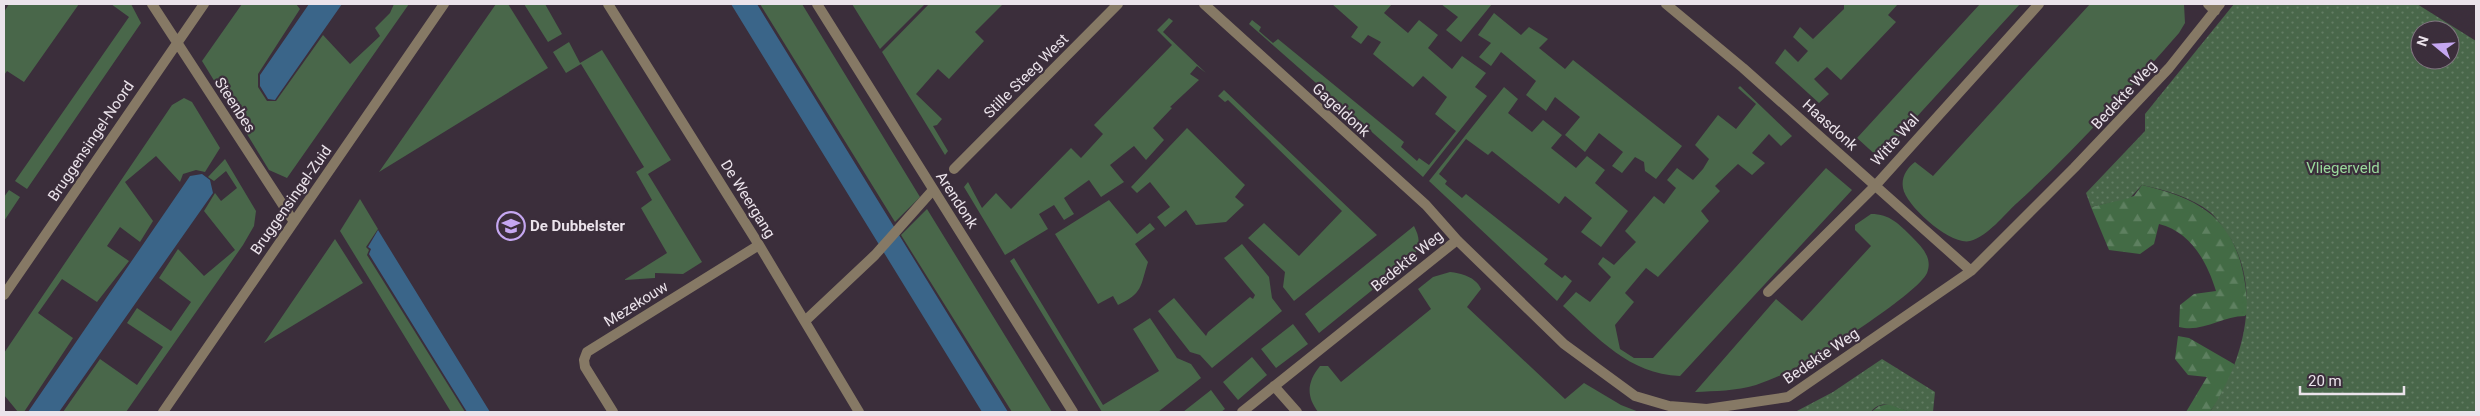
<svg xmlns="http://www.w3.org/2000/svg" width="2480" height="416" font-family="Roboto,sans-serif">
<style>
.green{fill:#49674a}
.forest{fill:url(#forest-firs)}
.park{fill:url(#park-dots);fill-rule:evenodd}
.water{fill:#3a6589}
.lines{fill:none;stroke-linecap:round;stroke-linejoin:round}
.minor{stroke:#867965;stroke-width:10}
.labels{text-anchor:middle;stroke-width:4.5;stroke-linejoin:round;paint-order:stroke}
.street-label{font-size:15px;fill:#ebe3eb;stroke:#3b2e3b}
.park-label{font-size:15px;fill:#9ad99c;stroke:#3b2e3b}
.poi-label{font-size:15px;font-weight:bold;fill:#ebe3eb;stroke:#3b2e3b;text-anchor:start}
</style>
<defs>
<pattern id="forest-firs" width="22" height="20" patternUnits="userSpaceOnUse" patternTransform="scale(1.25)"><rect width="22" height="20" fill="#436b45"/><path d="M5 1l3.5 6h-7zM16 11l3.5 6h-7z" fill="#5e8060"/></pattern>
<pattern id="park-dots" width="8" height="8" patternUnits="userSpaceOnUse" patternTransform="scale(1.25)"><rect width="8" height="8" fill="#49674a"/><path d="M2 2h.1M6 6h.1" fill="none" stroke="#637d64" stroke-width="1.8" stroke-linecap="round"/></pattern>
</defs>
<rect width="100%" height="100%" fill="#3b2e3b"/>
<!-- green -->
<path class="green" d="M9 4H79L24 82 7 71 4 75V12Z
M111 4H131L141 23 27 189 15 181 129 17Z
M242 4H296L300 9 258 74V87L267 101H276L323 35 350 64 380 36 375 28 390 13 394 4H409L287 178 269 170 202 61Z
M496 4H508L548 68 379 172Z
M524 4H545L562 34 548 42Z
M760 4H802L920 197 895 222Z
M852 4H925L880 49Z
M929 4H1003L975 32 984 41 949 79 938 69 916 94 942 119 937 125 933 126 948 151 945 155 882 52Z
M1332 4H1392L1384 13 1408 33 1419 20 1438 35 1428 48 1452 69 1462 56 1486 73 1475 87 1487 96 1423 177 1249 24 1252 20 1261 27 1259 31 1273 43 1278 39 1404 142 1401 147 1417 161 1419 158 1429 165 1456 131 1435 114 1447 97 1423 76 1413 87 1373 54 1381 42 1368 35 1361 44 1351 37 1358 27Z
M1441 4H1492L1461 42 1446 30 1458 17Z
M1844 4H1898L1888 15 1896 22 1841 80 1827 67 1814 79 1829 94 1819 103 1775 63 1785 49 1798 62 1808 51 1793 37 1800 27 1813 39 1844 9Z
M1980 4H2020L1879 158 1857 138Z
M2090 4H2184L2185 23 2179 33C2127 92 2075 150 2017 203 2004 215 1988 236 1970 241 1951 246 1906 206 1903 188 1901 177 1907 168 1915 162L1933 176Z
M1494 13 1521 35 1529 27 1548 39 1539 48 1565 69 1573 60 1682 146 1656 179 1645 171 1644 162 1635 157 1622 173 1612 166 1623 152 1599 133 1585 152 1565 135 1580 117 1555 97 1546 111 1526 95 1536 81 1501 52 1491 66 1479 57 1491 43 1478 35Z
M1169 18 1173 21 1163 32 1206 73 1197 66 1190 74 1199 80 1170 107 1172 108 1153 128 1164 140 1146 160 1134 146 1110 165 1124 182 1101 197 1089 180 1064 198 1074 214 1064 220 1054 205 1039 214 1048 229 1005 255 964 187 968 182 982 208 996 193 1011 209 1071 148 1081 158 1103 134 1094 125 1172 45 1157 30Z
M569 42 580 63 602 50 671 160 648 174 702 262 683 274 655 273V278L624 280 667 253 641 208 652 200 636 172 644 167 581 64 566 73 553 52Z
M1740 86 1792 136 1781 146 1769 134 1752 153 1765 163 1752 175 1738 164 1715 186 1720 191 1701 211 1709 221 1658 277 1646 268 1625 293 1634 302 1615 325 1620 349 1634 358H1653L1826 168 1852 190 1680 376C1629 374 1598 338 1563 306L1576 292 1590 302 1611 277 1598 264 1603 257 1614 265 1636 242 1625 231 1654 196 1664 204 1676 188 1667 180 1677 168 1693 180 1703 169 1709 159 1695 145 1718 115 1736 129 1756 104 1738 88Z
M1504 87 1518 99 1508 113 1532 132 1543 120 1562 135 1551 148 1576 168 1587 156 1605 170 1595 183 1628 211 1601 247 1581 232 1592 218 1565 196 1559 204 1492 151 1488 155 1466 139 1439 174 1447 181 1445 184 1462 198 1466 194 1548 259 1544 264 1562 278 1565 275 1572 281 1557 301 1429 181Z
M1224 90 1377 235 1294 301 1283 287 1285 272 1248 238 1264 223 1299 256 1342 211 1228 100 1225 102 1218 96Z
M184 98 192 102 220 148 205 172 196 170 183 174 180 182 156 156 125 182 153 221 140 242 120 227 107 246 129 261 97 302 62 279 38 313 73 338 24 412H18L4 395V353L172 105Z
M1187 128 1245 185 1235 197 1244 205 1226 222 1196 225 1186 210 1165 227 1157 217 1170 207 1150 182 1137 193 1131 187Z
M225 159 256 211 254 226 243 245 126 412H63L100 359 137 385 163 347 127 323 137 308 171 331 191 302 159 278 178 249 204 276 235 250 204 211 215 193 221 201 237 188 226 171 214 181 208 177Z
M9 190 20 197 4 221V197Z
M360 199 378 229 366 247 369 250 367 255 465 412H451L340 231Z
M1109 200 1137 234 1150 223 1155 229 1135 244 1148 262C1140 287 1143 293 1118 305L1113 296 1098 304 1055 234Z
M927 209 1052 412H1012L901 235Z
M1871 214C1890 214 1899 224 1912 237 1922 247 1933 258 1927 273 1918 293 1825 352 1801 365 1787 373 1771 380 1756 385 1736 391 1715 391 1695 392L1776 299 1802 321 1871 246 1855 230V225Z
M1414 226C1420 238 1421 246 1412 258L1319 333 1305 314Z
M335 239 363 283 264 343Z
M1242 244 1269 277 1272 298 1282 311 1212 368 1200 355 1190 352 1158 311 1174 298 1206 336 1208 332 1250 297 1253 299 1255 295 1224 258Z
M1014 258 1103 405 1159 371 1133 329 1150 318 1177 358 1191 364 1201 378 1158 412H1102L1010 261Z
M1450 272C1461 273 1476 277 1481 289L1467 307 1565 399 1584 383 1621 405 1639 412H1318C1306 396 1307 382 1320 366H1328L1341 382 1431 309 1418 289 1433 277Z
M1293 324 1308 344 1276 368 1261 349Z
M1252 357 1267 375 1238 400 1223 382Z
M1211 390 1225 409 1221 412H1183Z"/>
<!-- forest -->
<path class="forest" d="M2142 185C2220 203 2243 233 2248 312L2245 316C2221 316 2203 333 2179 327L2180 305 2194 294 2216 291C2207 262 2191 232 2159 224L2154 244 2140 254 2109 250 2091 207 2134 196Z
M2178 336 2189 338 2234 364C2237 379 2218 400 2210 412H2186L2207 377 2188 375 2175 359Z
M1889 404 1911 412H1871L1879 406Z"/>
<!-- park -->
<path class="park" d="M2234 4H2417L2476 41V412H2210C2243 362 2262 294 2231 239 2225 230 2218 219 2210 212 2191 197 2165 190 2142 185L2130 198 2091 207 2086 193 2145 131V114ZM2420 30H2450V60H2420Z
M1882 359 1935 392 1933 412C1926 412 1919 413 1912 412 1899 410 1882 396 1871 412H1795L1833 392Z"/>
<!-- water -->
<path class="water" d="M309 4H342L277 97 275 100 268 99 260 86V75Z
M731 4H757L1008 412H982Z
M202 174 210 180 213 193 59 412H28L190 176Z
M378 230 490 412H467L369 254 371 249 368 247Z"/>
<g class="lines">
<!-- minor -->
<path class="minor" d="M152 4 294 222
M608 4 759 245 859 412
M817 4 1073 412
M1204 4 1426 205 1457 240 1564 344 1635 396 1669 406 1707 409 1788 397 1971 271 2074 168 2169 68 2220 4
M1666 4 1743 68 1971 271
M2208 4 2215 11
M954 169 1118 4
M1768 292 1875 186 2039 4
M4 295 204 4
M805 321 875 255 932 191
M1274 386 1297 412
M163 412 444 4
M613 412 585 367 584 360 587 352 759 245
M1242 412 1457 240"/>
</g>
<!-- icons -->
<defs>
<symbol id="school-ring" viewBox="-11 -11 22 22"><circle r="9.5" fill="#3b2e3b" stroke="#c5a7f1" stroke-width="1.5"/><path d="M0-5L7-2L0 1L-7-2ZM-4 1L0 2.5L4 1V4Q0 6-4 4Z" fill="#c5a7f1"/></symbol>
</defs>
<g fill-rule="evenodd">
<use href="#school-ring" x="495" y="210" width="32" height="32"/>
</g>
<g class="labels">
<!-- street labels -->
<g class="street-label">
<text transform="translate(1026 76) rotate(-45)" y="5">Stille Steeg West</text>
<text transform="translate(2124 95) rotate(-47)" y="5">Bedekte Weg</text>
<text transform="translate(235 105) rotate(57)" y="5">Steenbes</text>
<text transform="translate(1341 110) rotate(42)" y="5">Gageldonk</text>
<text transform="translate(1830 125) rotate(42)" y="5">Haasdonk</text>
<text transform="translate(1895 140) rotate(-48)" y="5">Witte Wal</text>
<text transform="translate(91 141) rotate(-56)" y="5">Bruggensingel-Noord</text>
<text transform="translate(748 199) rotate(58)" y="5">De Weergang</text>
<text transform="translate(291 200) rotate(-55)" y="5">Bruggensingel-Zuid</text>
<text transform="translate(957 200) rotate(57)" y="5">Arendonk</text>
<text transform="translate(1407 261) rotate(-39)" y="5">Bedekte Weg</text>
<text transform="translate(636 304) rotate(-32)" y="5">Mezekouw</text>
<text transform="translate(1821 356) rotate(-34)" y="5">Bedekte Weg</text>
</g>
<!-- park labels -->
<g class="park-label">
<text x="2343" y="173">Vliegerveld</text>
</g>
<!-- poi labels -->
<g class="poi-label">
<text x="530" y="231">De Dubbelster</text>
</g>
</g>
<!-- border -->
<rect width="2480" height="416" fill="none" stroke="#ebe3eb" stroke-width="10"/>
<!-- north arrow -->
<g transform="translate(2435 45) rotate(288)"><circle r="24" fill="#3b2e3b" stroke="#817681"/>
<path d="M0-4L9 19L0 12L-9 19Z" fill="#c5a7f1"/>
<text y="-8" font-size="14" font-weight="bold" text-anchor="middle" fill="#ebe3eb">N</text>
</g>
<!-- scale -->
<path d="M2300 386v8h104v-8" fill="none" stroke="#ebe3eb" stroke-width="2.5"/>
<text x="2308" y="386" font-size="15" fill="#ebe3eb" stroke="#3b2e3b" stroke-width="4" paint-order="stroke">20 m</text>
</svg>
